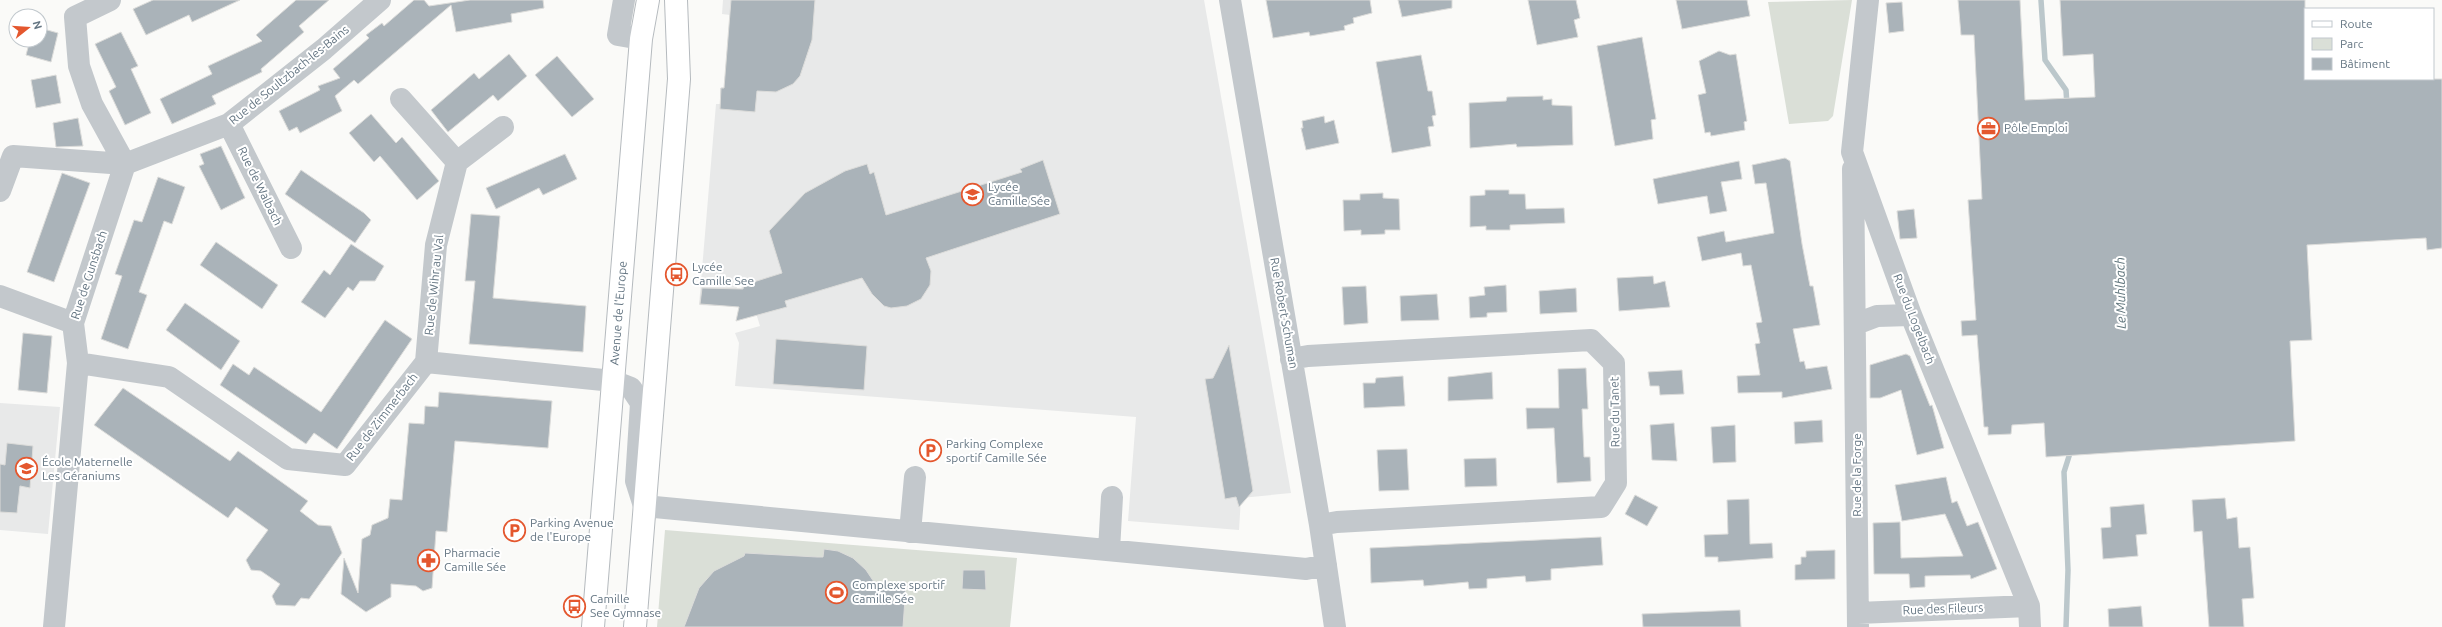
<svg xmlns="http://www.w3.org/2000/svg" width="2442" height="627" font-family="Ubuntu,sans-serif">
<style>
.built{fill:#e8e9e9}
.green{fill:#dadfd7}
.lines{fill:none;stroke-linecap:round;stroke-linejoin:round}
.stream{stroke:#bbc7cb;stroke-width:5.5}
.building{fill:#aab3b9;stroke:#dcdcda}
.major-casing{stroke:#b5babe;stroke-width:24}
.minor{stroke:#c3c8cc;stroke-width:22}
.major{stroke:#fff;stroke-width:22}
.labels{text-anchor:middle;stroke-width:4;stroke-linejoin:round;paint-order:stroke}
.street-label{font-size:12px;fill:#657683;stroke:#fff}
.poi-label{font-size:12px;fill:#657683;stroke:#fff;text-anchor:start}
.water-label{font-size:13px;font-style:italic;fill:#60757c;stroke:#fff}
</style>
<rect width="100%" height="100%" fill="#fafaf8"/>
<!-- built -->
<path class="built" d="M723 0H1204L1291 493 1241 498 1239 530 1128 521 1136 417 735 386 739 343 735 333 760 326 755 310 749 303 738 307 742 285 737 287 736 290 718 289 716 306 699 305 716 104H720V88L724 87 730 15 722 14Z
M0 403 60 407 48 534 0 530Z"/>
<!-- green -->
<path class="green" d="M1852 0 1833 116 1828 121 1789 124 1768 2Z
M665 530 1017 558 1010 627H657Z"/>
<g class="lines">
<!-- stream -->
<path class="stream" d="M2041 0 2045 60 2066 90 2067 105
M2066 627 2068 570 2064 472 2071 450"/>
</g>
<!-- building -->
<path class="building" d="M153 0H240L192 22 189 15 146 35 133 9Z
M296 0H329L299 26 304 32 261 69 262 72 212 96 216 104 172 124 160 99 212 74 208 66 262 41 256 35Z
M414 0H424L429 6 470 0H543L544 8 511 14 512 22 456 32 451 5 358 84 354 80 335 96 342 111 300 133 297 127 289 131 279 111 320 90 318 86 340 78 333 69 369 38 366 35 382 23 384 26Z
M731 0H815L812 40 800 76 793 84 776 92 757 91 755 112 720 109 721 88H724Z
M1266 0H1370L1372 13 1353 18 1354 23 1344 26 1345 30 1310 36 1309 32 1273 38Z
M1398 0H1452V8L1402 17Z
M1528 0H1576L1580 18 1574 20 1578 37 1537 45Z
M1676 0H1747L1750 16 1682 29Z
M1958 0H2020L2025 100 2095 97 2093 54 2063 56 2060 0H2305V79H2442V248L2427 250 2426 238 2307 245 2312 340 2290 341 2295 441 2046 457 2044 423 2012 425 2011 434 1988 435V427H1984L1977 335 1962 336 1961 321 1976 320 1968 200 1982 199 1974 35H1961Z
M1902 2 1904 31 1889 33 1886 3Z
M40 28 58 33 51 62 26 55 30 40H40Z
M121 32 138 66 131 69 151 113 125 125 109 91 116 87 95 44Z
M1642 37 1656 119 1651 120 1653 139 1615 146 1597 46Z
M1719 51 1730 55 1736 54 1747 121 1744 122 1745 130 1711 136 1710 132 1705 133 1698 95 1706 93 1699 61Z
M509 54 527 76 498 101 493 95 448 132 431 110 474 73 479 79Z
M1421 55 1428 91H1432L1436 115 1432 116 1434 126 1428 127 1431 146 1392 153 1376 62Z
M557 56 594 99 572 117 535 75Z
M56 75 61 103 36 108 31 80Z
M1543 96V100L1552 99V105L1572 106 1573 145 1517 147 1516 144 1470 148 1469 103 1506 101 1507 97Z
M371 114 396 143 402 137 439 181 417 200 380 156 374 162 349 133Z
M1324 116 1325 123 1334 120 1339 143 1306 150 1301 128H1303L1302 121Z
M78 118 83 146 56 147 53 123Z
M221 146 245 198 221 210 199 166 204 164 200 154Z
M565 154 577 179 543 195 539 188 496 209 486 188Z
M1785 158 1790 161 1802 244 1810 286H1813L1820 325 1793 329 1800 362 1804 361 1806 369 1827 366 1832 389 1782 398V392L1738 393 1737 376 1760 375 1755 344 1760 343 1756 323 1762 322 1751 265 1743 266 1741 253 1702 261 1697 237 1724 231 1726 242 1774 233 1766 183 1755 184 1752 165Z
M1043 160 1060 214 926 258 931 271 930 285 921 299 907 306 891 308 884 306 872 294 862 278 785 301 787 307 736 321 739 307 700 304 702 288 743 289 744 285 782 273 769 231 805 193 845 171 867 164 870 174 874 172 886 215 1022 172 1020 169Z
M1739 161 1742 179 1721 182 1727 211 1710 214 1707 196 1658 204 1653 179Z
M301 170 364 213 371 220 355 243 285 194Z
M62 173 90 183 54 282 27 272Z
M158 177 185 187 172 224 164 221 155 247 139 292 147 295 128 349 101 339 122 276 115 274 134 220 142 222Z
M1485 190H1509V194H1525L1526 209 1564 208 1565 223 1510 225V230H1486V226L1470 227V196L1485 195Z
M1383 193V198L1399 199 1400 230H1385V234L1361 235V230L1344 231 1343 200H1360V194Z
M1914 209 1917 238 1900 239 1897 211Z
M471 214 500 216 493 298 586 306 583 352 469 344 475 281H465Z
M216 242 278 285 262 309 200 265Z
M351 244 384 266 375 281H360L353 291 348 287 325 318 301 302 324 270 330 275Z
M1653 276 1654 284 1665 281 1670 307 1619 311 1617 278Z
M1506 285 1507 312 1487 313V317L1470 318 1469 297 1485 295 1484 287Z
M1366 286 1368 323 1344 325 1342 287Z
M1576 288 1577 312 1540 314 1539 291Z
M1437 294 1439 320 1401 321 1400 296Z
M185 303 240 341 221 370 166 330Z
M385 320 412 339 337 449 314 433 306 444 220 385 233 364 249 375 254 367 321 412Z
M23 333 52 336 47 393 18 390Z
M776 339 867 346 864 390 773 384Z
M1229 345 1253 491 1239 507 1236 497 1225 499 1205 379 1213 378Z
M1906 354 1910 356 1930 406 1932 405 1944 448 1917 455 1901 390 1880 398H1870V365Z
M1586 368 1588 409H1582L1584 457H1590L1591 481 1557 483 1554 428 1527 429 1526 408H1559L1558 369Z
M1682 370 1684 394 1660 395 1659 386H1650L1648 372Z
M1492 372 1493 399 1448 401V377Z
M1403 376 1405 406 1364 408 1363 383H1375L1376 378Z
M123 388 230 461 238 451 308 501 300 511 318 525 331 526 342 553 309 599 301 598 295 606 276 605 272 596 280 584 261 571 251 570 246 560 268 530 236 507 228 518 94 425Z
M439 392 552 401 548 448 455 441 447 532 436 531 432 588 423 591 416 586 391 584V597L366 612 341 594 344 558 358 593 362 539 370 535 372 525 388 518 390 499 402 500 409 423 424 424 425 406 438 407Z
M1822 420 1823 442 1795 444 1794 422Z
M1674 423 1677 461 1652 460 1650 425Z
M1735 425 1736 462 1713 463 1711 427Z
M7 443 33 446 30 488 20 486 17 513 0 512V464L5 465Z
M1407 449 1409 490 1379 491 1377 450Z
M1496 458 1497 486 1465 487 1464 459Z
M1946 477 1952 503 1957 501 1967 526 1978 522 1997 569 1971 579 1970 575 1925 576V587L1910 588 1909 574H1874L1873 523 1900 522 1901 558 1963 556 1945 514 1902 521 1895 485Z
M1635 495 1658 507 1647 526 1625 514Z
M2225 498 2227 519 2237 517 2239 548 2250 547 2254 598 2242 599 2244 627H2209L2202 531 2194 532 2192 500Z
M1749 499 1750 544 1772 543 1773 558 1718 562V557H1705L1704 535 1728 534 1727 500Z
M2144 504 2147 534 2136 535 2138 556 2103 559 2101 528 2111 527 2110 507Z
M1601 537 1603 565 1551 569V580L1526 582 1525 576 1487 579V588L1469 589 1468 582 1424 586 1423 580 1371 583 1370 548Z
M824 549 838 551 853 558 866 570 874 582 906 585 903 627H684L699 588 714 571 744 556 745 553 817 557H823Z
M1835 550V579L1795 580V565L1801 564V557H1806V551Z
M963 570H985L986 590 962 589Z
M2141 606 2143 627H2109L2108 609Z
M1740 610 1741 627H1643L1642 614Z"/>
<g class="lines">
<defs>
<g id="major">
<path id="s1" d="M593 627 641 39 648 0"/>
<path d="M635 627 679 79 676 0"/>
</g>
</defs>
<!-- major casing -->
<use href="#major" class="major-casing"/>
<!-- minor -->
<path class="minor" d="M110 0 75 17 79 66 92 104 125 164
M624 0 618 35 641 39
M1230 0 1320 525 1335 627
M1868 0 1852 152 1911 315 2029 606 2030 627
M401 99 457 162
M229 124 291 248
M1853 169 1858 627
M0 191 13 156 125 164 229 124 324 49 380 0
M0 296 73 323
M1856 324 1877 316 1911 315
M1291 359 1308 356 1591 340 1614 363 1616 483 1601 507 1337 522 1320 525
M426 362 436 245 457 162 503 127
M78 363 169 377 288 459 345 465 426 362 613 381 631 388 641 403 636 481 644 506 1306 569 1326 565
M910 532 915 477
M1109 550 1112 497
M1858 613 2029 606
M54 627 78 363 73 323 125 164"/>
<!-- major -->
<use href="#major" class="major"/>
</g>
<!-- icons -->
<defs>
<symbol id="office-ring" viewBox="-11 -11 22 22"><circle r="9.5" fill="#fff" stroke="#e4572e" stroke-width="1.5"/><path d="M-6-3h4V-5.5h4V-3h4V5H-6ZM-1-4.5V-3h2v-1.5ZM-6 0V1H6V0Z" fill="#e4572e"/></symbol>
<symbol id="school-ring" viewBox="-11 -11 22 22"><circle r="9.5" fill="#fff" stroke="#e4572e" stroke-width="1.5"/><path d="M0-5L7-2L0 1L-7-2ZM-4 1L0 2.5L4 1V4Q0 6-4 4Z" fill="#e4572e"/></symbol>
<symbol id="bus-ring" viewBox="-11 -11 22 22"><circle r="9.5" fill="#fff" stroke="#e4572e" stroke-width="1.5"/><path d="M-5-6H5V4H4V6H2V4H-2V6H-4V4H-5ZM-3.5-4V0h7V-4ZM-3.5 1.2v1.5H-2V1.2ZM2 1.2v1.5H3.5V1.2Z" fill="#e4572e"/></symbol>
<symbol id="parking-ring" viewBox="-11 -11 22 22"><circle r="9.5" fill="#fff" stroke="#e4572e" stroke-width="1.5"/><path d="M-3.5-5.5H1a3.5 3.5 0 0 1 0 7H-1V5.5H-3.5ZM-1-3.4V-.6H.8a1.4 1.4 0 0 0 0-2.8Z" fill="#e4572e"/></symbol>
<symbol id="pharmacy-ring" viewBox="-11 -11 22 22"><circle r="9.5" fill="#fff" stroke="#e4572e" stroke-width="1.5"/><path d="M-2-6h4v4h4v4h-4v4h-4v-4h-4v-4h4Z" fill="#e4572e"/></symbol>
<symbol id="stadium-ring" viewBox="-11 -11 22 22"><circle r="9.5" fill="#fff" stroke="#e4572e" stroke-width="1.5"/><path d="M0-5a6.5 5 0 1 0 0 10a6.5 5 0 1 0 0-10ZM-3.5-1.8h7v3.6h-7Z" fill="#e4572e"/></symbol>
</defs>
<g fill-rule="evenodd">
<use href="#office-ring" x="1976" y="116" width="25" height="25"/>
<use href="#school-ring" x="960" y="182" width="25" height="25"/>
<use href="#bus-ring" x="664" y="262" width="25" height="25"/>
<use href="#parking-ring" x="918" y="438" width="25" height="25"/>
<use href="#school-ring" x="14" y="456" width="25" height="25"/>
<use href="#parking-ring" x="502" y="518" width="25" height="25"/>
<use href="#pharmacy-ring" x="416" y="548" width="25" height="25"/>
<use href="#stadium-ring" x="824" y="580" width="25" height="25"/>
<use href="#bus-ring" x="562" y="594" width="25" height="25"/>
</g>
<g class="labels">
<!-- street labels -->
<g class="street-label">
<text transform="translate(289 75) rotate(-39)" y="4">Rue de Soultzbach-les-Bains</text>
<text transform="translate(260 186) rotate(64)" y="4">Rue de Walbach</text>
<text transform="translate(89 275) rotate(-72)" y="4">Rue de Gunsbach</text>
<text transform="translate(434 285) rotate(-84)" y="4">Rue de Wihr au Val</text>
<text dy="4" stroke="none"><textPath href="#s1" startOffset="315">Avenue de l'Europe</textPath></text>
<text transform="translate(1284 313) rotate(80)" y="4">Rue Robert Schuman</text>
<text transform="translate(1914 319) rotate(69)" y="4">Rue du Logelbach</text>
<text transform="translate(1615 412) rotate(-91)" y="4">Rue du Tanet</text>
<text transform="translate(382 417) rotate(-52)" y="4">Rue de Zimmerbach</text>
<text transform="translate(1857 475) rotate(-90)" y="4">Rue de la Forge</text>
<text transform="translate(1943 609) rotate(-2)" y="4">Rue des Fileurs</text>
</g>
<!-- poi labels -->
<g class="poi-label">
<text x="2004" y="132">Pôle Emploi</text>
<text x="988" y="191">Lycée<tspan x="988" dy="14">Camille Sée</tspan></text>
<text x="692" y="271">Lycée<tspan x="692" dy="14">Camille See</tspan></text>
<text x="946" y="448">Parking Complexe<tspan x="946" dy="14">sportif Camille Sée</tspan></text>
<text x="42" y="466">École Maternelle<tspan x="42" dy="14">Les Géraniums</tspan></text>
<text x="530" y="527">Parking Avenue<tspan x="530" dy="14">de l'Europe</tspan></text>
<text x="444" y="557">Pharmacie<tspan x="444" dy="14">Camille Sée</tspan></text>
<text x="852" y="589">Complexe sportif<tspan x="852" dy="14">Camille Sée</tspan></text>
<text x="590" y="603">Camille<tspan x="590" dy="14">See Gymnase</tspan></text>
</g>
<!-- water labels -->
<g class="water-label">
<text transform="translate(2120 293) rotate(-91)" y="5">Le Muhlbach</text>
</g>
</g>
<!-- legend -->
<rect x="2304" y="8" width="130" height="72" fill="#ffffff" stroke="#c1c8cd"/>
<rect x="2312" y="21" width="20" height="6" fill="#ffffff" stroke="#c1c8cd"/>
<text x="2340" y="28" font-size="12" fill="#657683">Route</text>
<rect x="2312" y="38" width="20" height="12" fill="#dadfd7" stroke="#c1c8cd"/>
<text x="2340" y="48" font-size="12" fill="#657683">Parc</text>
<rect x="2312" y="58" width="20" height="12" fill="#aab3b9" stroke="#c1c8cd"/>
<text x="2340" y="68" font-size="12" fill="#657683">Bâtiment</text>
<!-- north arrow -->
<g transform="translate(28 28) rotate(73)"><circle r="19" fill="#ffffff" stroke="#c1c8cd"/>
<path d="M0-3L7 15L0 10L-7 15Z" fill="#e4572e"/>
<text y="-6" font-size="11" font-weight="bold" text-anchor="middle" fill="#657683">N</text>
</g>
</svg>
